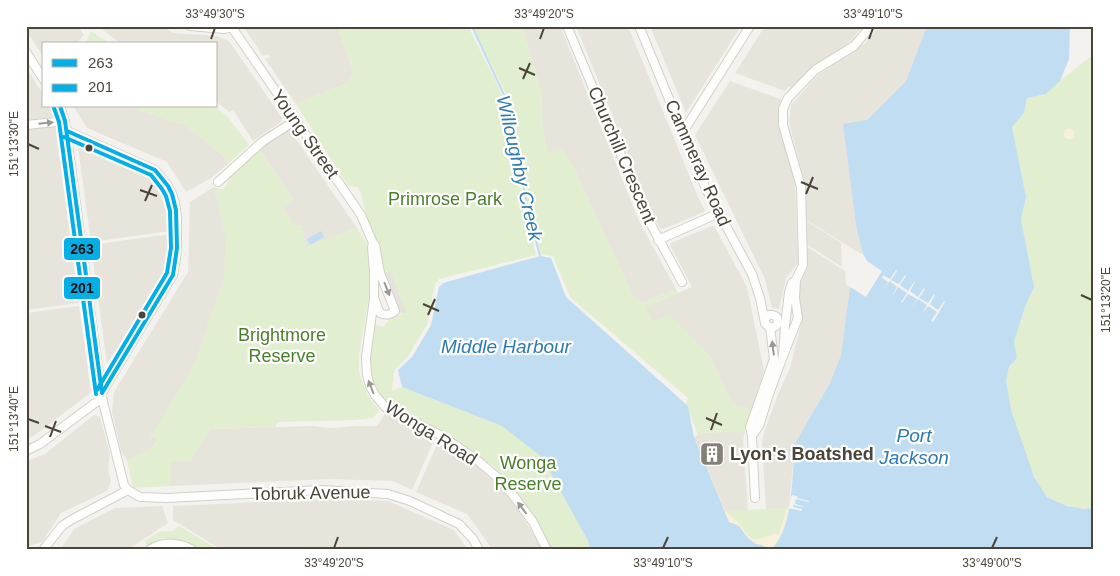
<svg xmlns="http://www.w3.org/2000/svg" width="1120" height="576" font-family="Helvetica,sans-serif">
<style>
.residential{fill:#e7e4dc}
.green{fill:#e1eecf}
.sand{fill:#f7f0da}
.parking{fill:#e6e3df}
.water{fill:#c0ddf1}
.pier{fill:#f4f2ee}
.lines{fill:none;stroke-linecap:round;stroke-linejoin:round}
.stream{stroke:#c0ddf1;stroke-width:2}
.street-casing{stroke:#d2d0cb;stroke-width:10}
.street{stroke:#fdfdfc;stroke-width:8}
.bus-1-casing{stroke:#fff;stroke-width:8}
.bus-2-casing{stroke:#fff;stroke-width:8}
.bus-1{stroke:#04afe6;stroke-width:4}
.bus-2{stroke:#04afe6;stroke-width:4}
.oneway{fill:#9b9791}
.ticks{fill:none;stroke:#4b4439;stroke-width:2}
.bus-dot{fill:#4b4439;stroke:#fff;stroke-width:2}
.labels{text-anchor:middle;stroke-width:4.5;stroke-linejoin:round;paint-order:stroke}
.street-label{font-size:18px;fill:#4b4439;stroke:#fff}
.park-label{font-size:18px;fill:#4a7f2a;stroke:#fff}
.poi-label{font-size:18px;font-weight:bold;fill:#4b4439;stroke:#fff;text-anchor:start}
.water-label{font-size:19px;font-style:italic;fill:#2e7ab2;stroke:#fff}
.line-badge{stroke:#fff;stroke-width:2}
.pale-badge-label{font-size:14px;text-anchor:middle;font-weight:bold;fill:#111}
.neatline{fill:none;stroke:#4b4439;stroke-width:2}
.ticks-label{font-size:12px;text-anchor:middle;fill:#4b4439}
</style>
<rect width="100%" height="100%" fill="#f4f2ee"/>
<!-- residential -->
<path class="residential" d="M26 26H78L84 35 76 44H44V58L26 30Z
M98 26H163L173 33 217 36 229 41 282 118 281 122 253 141 233 110 229 112 216 101V44H121Z
M243 26H337L354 73 347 83 296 104 265 59 270 57 269 54 263 56Z
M523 26H560L639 221 676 289 641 303 633 296 571 162 548 153 543 130 541 91 524 34Z
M576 26H628L698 197 705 210 704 212 663 229 660 228 653 216Z
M650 26H741L686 113Z
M765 26H863L848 44 812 68 793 89 789 86 785 91 735 73Z
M879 26H927L906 81 867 120 857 231 863 254 859 253 805 219 804 180 789 122 791 105 818 75 864 44Z
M26 67 44 96V106H50L53 111 54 117 26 120Z
M730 81 783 100 781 102 779 122 795 184 798 263 786 278 779 309 772 308 765 279 695 135Z
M73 106H128L173 122 184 124 222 155 229 163 211 178 186 192 167 162 87 128Z
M55 123 79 303 26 310V127Z
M289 129 357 228 306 247 282 206 293 199 259 149Z
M78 147 153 178 170 204V231L91 242Z
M214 187 226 237 224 278 195 363 150 438 154 436 158 442 151 448 127 461 121 451 112 412 114 392 188 272 190 202Z
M805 220 841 243 842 267 806 244Z
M712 226H714L747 287 764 371 751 410 732 404 710 356 656 320 652 321 645 307 692 287 670 245 671 243Z
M170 234 169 266 107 364 91 245Z
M806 246 845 271 846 284 850 287 841 355 829 385 795 443 789 508 766 509 762 444 764 432 779 392 790 368 802 320 798 298 800 283 808 266Z
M79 306 91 391 89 394 35 435 26 440V313Z
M385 414 420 428 435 438 412 490 393 481 329 479 171 486V462H189L210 429 312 426 331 428 356 426H377Z
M94 415 100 417 110 454 108 470 111 481 107 491 61 513 42 542 26 547V461L45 454Z
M745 431 743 442 748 510 725 511 694 437 702 433Z
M439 440 469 460 499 485 519 511 540 545 542 550H493L467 514 416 492Z
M329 499 388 501 454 530 468 550H222L173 520V506Z
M162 506 168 523 127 550H60L74 529 115 508Z"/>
<!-- green -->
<path class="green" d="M337 26H468L503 96 526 213 536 255 439 279 435 284 427 325 408 356 394 371 392 391 402 387 504 427 542 457 588 541 590 550H552C539 523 515 486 493 466 487 461 480 457 474 453 461 444 448 435 435 428 429 424 422 420 415 416 402 410 385 405 377 392 364 371 371 347 375 325L383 327 389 320 404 313V310L388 271 380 273 361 193 357 187 348 186 296 104 347 83 354 73Z
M473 26H523L524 34 541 91 543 130 548 152 562 149 571 162 633 296 641 303 676 289 678 293 645 307 652 321 670 315 710 356 732 404 751 410 745 431 702 433 698 435 686 403 688 398 570 297 553 256 541 254 528 214 513 114 507 96Z
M91 31 111 44H86L87 39Z
M1094 54V508C1080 510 1069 507 1057 501 1054 500 1049 498 1047 496 1030 480 1007 405 1006 381 1006 371 1011 365 1017 358L1014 342 1025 307 1034 287 1021 219 1026 197 1012 127 1024 113 1027 98 1046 94 1060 81Z
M128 106H214L227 116 249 145 229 163 222 155 184 124 173 122Z
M258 148 293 199 282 207 294 225H302L306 247 357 228 366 242 371 268 370 291 359 355V372L368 396 380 411 372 418 354 420 277 422 276 427 210 429 189 462H171V486L133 488 127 461 151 448 158 443 154 436 149 439 195 363 224 278 226 237 214 187 221 189H224L226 186 232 173Z
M789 508 783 529 770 550 762 545 756 544 725 511Z
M179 526 219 550H199L179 541 163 538 148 546 144 541 159 532 173 531Z"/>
<!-- sand -->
<path class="sand" d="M1063.5 134a5.5 5.5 0 1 1 11 0a5.5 5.5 0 1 1-11 0Z
M789 508C785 523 782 540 770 550L762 545 756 544 748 538 739 526 729 522 725 511 737 521 751 539C761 539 767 537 775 533L778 534 780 531 786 510Z"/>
<!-- parking -->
<path class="parking" d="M390 271 406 312 401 314 384 273Z"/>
<!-- water -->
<path class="water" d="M927 26H1070L1069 59 1060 81 1046 94 1027 98 1024 113 1012 127 1026 197 1021 219 1034 287 1025 307 1014 342 1017 358 1009 367 1006 381 1011 410 1034 477 1047 497 1067 506 1084 509 1094 508V550H770C792 532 792 483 794 456L793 458H791L789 450 791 446H794L795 448V443L829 385 841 355 850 287 866 297 882 271 867 261 863 254 857 231 843 124 867 120 906 81Z
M321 231 324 237 310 245 307 239Z
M540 256 551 258 566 297 688 406 694 437 729 522 739 526 748 538 756 544 762 545 769 550H590L588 541 542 457 502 426 402 387 398 370 412 357 431 325 439 287 443 283Z"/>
<!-- pier -->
<path class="pier" d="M896 270 897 271 891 280 899 284 905 275 906 276 900 285 908 291 914 282H915L910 291 918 297 924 288 925 289 919 298 928 303 934 294 935 295 930 304 938 310 944 301 945 302 933 322 931 321 937 312 928 306 922 314 927 305 918 299 912 308 917 299 908 294 902 303 901 302 907 293 898 287 893 295V294L897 287 890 281 883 289 888 282 882 278 883 275 890 279Z
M792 495 797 496V498L809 501V502L796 499 795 504 803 506V507L793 505V507L802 509V511L788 508Z"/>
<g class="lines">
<!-- stream -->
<path class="stream" d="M472 26 505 97 529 215 540 256"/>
<defs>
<path id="street" d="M190 26 224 29 232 27
M231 26 361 215 373 243 375 245 380 273 395 311C390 315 386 316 380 313L374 298V271L372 247 373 243
M567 26 647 217 682 282
M639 26 706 189 752 274 760 298 765 323C769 329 775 329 778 323L777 317 773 315H769L765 319
M26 52 44 80
M60 106 65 121 93 331 103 402 124 485 128 490 140 497 167 498 321 490 388 494 410 501 459 524 473 539 479 550
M26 125 65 121
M683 132 750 26
M218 182 262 142 296 120
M658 240 719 213
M374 299 366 357 367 375 370 386 375 395 385 407 442 436 477 460 497 477 513 495 533 522 547 550
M783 356 798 318 795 298 796 280 803 265 801 187 783 125V109L788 98 815 70 854 46 871 26
M752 436 759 426 769 394 783 356 785 326 789 292 792 283 796 280
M26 451 40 444 99 400 106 386 173 275C176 263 177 252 177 239 178 211 177 191 155 170L67 131
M755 498 752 436 750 427 774 359 770 327
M43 550 62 526 71 520 128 490
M149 550C163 541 178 542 193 550"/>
</defs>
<!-- street casing -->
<use href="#street" class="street-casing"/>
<!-- street -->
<use href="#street" class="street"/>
<defs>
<path id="bus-1" d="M60 106 65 121 102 393
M67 131 155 170 168 186 172 194 176 210 177 248 173 275 102 393"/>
<path id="bus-2" d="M54 108 59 122 96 394
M64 137 151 175 162 189 166 196 170 211 171 248 167 273 97 390"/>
</defs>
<!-- bus-1 casing -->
<use href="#bus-1" class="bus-1-casing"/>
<!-- bus-2 casing -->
<use href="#bus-2" class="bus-2-casing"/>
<!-- bus-1 -->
<use href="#bus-1" class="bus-1"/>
<!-- bus-2 -->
<use href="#bus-2" class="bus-2"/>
</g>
<!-- one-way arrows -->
<defs><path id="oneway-solid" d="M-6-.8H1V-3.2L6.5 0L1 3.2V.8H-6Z" transform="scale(1.25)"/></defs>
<g class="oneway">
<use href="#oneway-solid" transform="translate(46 123) rotate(-6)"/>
<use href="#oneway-solid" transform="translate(387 289) rotate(68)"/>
<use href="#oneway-solid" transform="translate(773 348) rotate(-97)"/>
<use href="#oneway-solid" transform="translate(371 387) rotate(-111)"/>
<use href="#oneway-solid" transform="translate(522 508) rotate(-127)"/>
</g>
<!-- ticks -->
<path class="ticks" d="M211 39 215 28M540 39 544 28M869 39 873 28M519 68 535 75M523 79 530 63M28 144 39 149M801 182 818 189M140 190 157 196M806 194 813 177M145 201 152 185M1081 295 1092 300M423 304 439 311M428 315 435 299M706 418 722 425M28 419 39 423M45 426 61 432M711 430 717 413M50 437 56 421M334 548 338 537M663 548 668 537M992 548 997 537"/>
<!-- icons -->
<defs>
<symbol id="building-square" viewBox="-11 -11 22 22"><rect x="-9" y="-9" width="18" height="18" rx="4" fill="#868178" stroke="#fff"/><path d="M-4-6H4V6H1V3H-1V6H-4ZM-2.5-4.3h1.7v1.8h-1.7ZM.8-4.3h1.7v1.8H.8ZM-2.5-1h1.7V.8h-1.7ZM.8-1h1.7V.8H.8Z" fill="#fff"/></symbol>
</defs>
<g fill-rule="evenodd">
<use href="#building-square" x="698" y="440" width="28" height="28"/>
</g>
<!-- markers -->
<g class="bus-dot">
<circle cx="89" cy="148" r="4.5"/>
<circle cx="142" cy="315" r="4.5"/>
</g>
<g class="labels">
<!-- street labels -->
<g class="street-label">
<text transform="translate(305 134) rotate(55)" y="6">Young Street</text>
<text transform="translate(622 155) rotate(67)" y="6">Churchill Crescent</text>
<text transform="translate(698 163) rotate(66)" y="6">Cammeray Road</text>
<text transform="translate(431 433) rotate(32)" y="6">Wonga Road</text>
<text transform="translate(311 493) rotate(-1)" y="6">Tobruk Avenue</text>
</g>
<!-- park labels -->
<g class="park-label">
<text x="445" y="205">Primrose Park</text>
<text x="282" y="341">Brightmore<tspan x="282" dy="21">Reserve</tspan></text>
<text x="528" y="469">Wonga<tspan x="528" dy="21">Reserve</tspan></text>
</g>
<!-- poi labels -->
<g class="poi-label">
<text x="730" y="460">Lyon's Boatshed</text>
</g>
<!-- water labels -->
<g class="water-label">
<text transform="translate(520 168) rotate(77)" y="7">Willoughby Creek</text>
<text x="506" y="353">Middle Harbour</text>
<text x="914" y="442">Port<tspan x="914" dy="22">Jackson</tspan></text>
</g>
</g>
<g class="line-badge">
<rect x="63" y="237" width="38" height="24" rx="5" fill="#04afe6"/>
<rect x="63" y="276" width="38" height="24" rx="5" fill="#04afe6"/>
</g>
<g class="pale-badge-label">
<text x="82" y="254">263</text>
<text x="82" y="293">201</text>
</g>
<!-- border -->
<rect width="1120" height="576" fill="none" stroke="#ffffff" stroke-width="55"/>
<!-- legend -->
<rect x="42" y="42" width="175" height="65" fill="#ffffff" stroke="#b7b4b0"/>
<rect x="52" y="59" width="25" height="8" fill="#04afe6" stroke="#b7b4b0"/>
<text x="88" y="68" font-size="15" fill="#4b4439">263</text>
<rect x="52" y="84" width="25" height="8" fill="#04afe6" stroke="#b7b4b0"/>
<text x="88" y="92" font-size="15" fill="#4b4439">201</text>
<rect x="28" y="28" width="1064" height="520" class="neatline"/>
<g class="ticks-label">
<text x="215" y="18">33°49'30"S</text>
<text x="544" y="18">33°49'20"S</text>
<text x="873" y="18">33°49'10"S</text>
<text transform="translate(14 144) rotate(-90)" y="4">151°13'30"E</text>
<text transform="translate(1106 300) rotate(-90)" y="4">151°13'20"E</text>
<text transform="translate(14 419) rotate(-90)" y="4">151°13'40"E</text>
<text x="334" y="567">33°49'20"S</text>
<text x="663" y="567">33°49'10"S</text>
<text x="992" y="567">33°49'00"S</text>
</g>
</svg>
